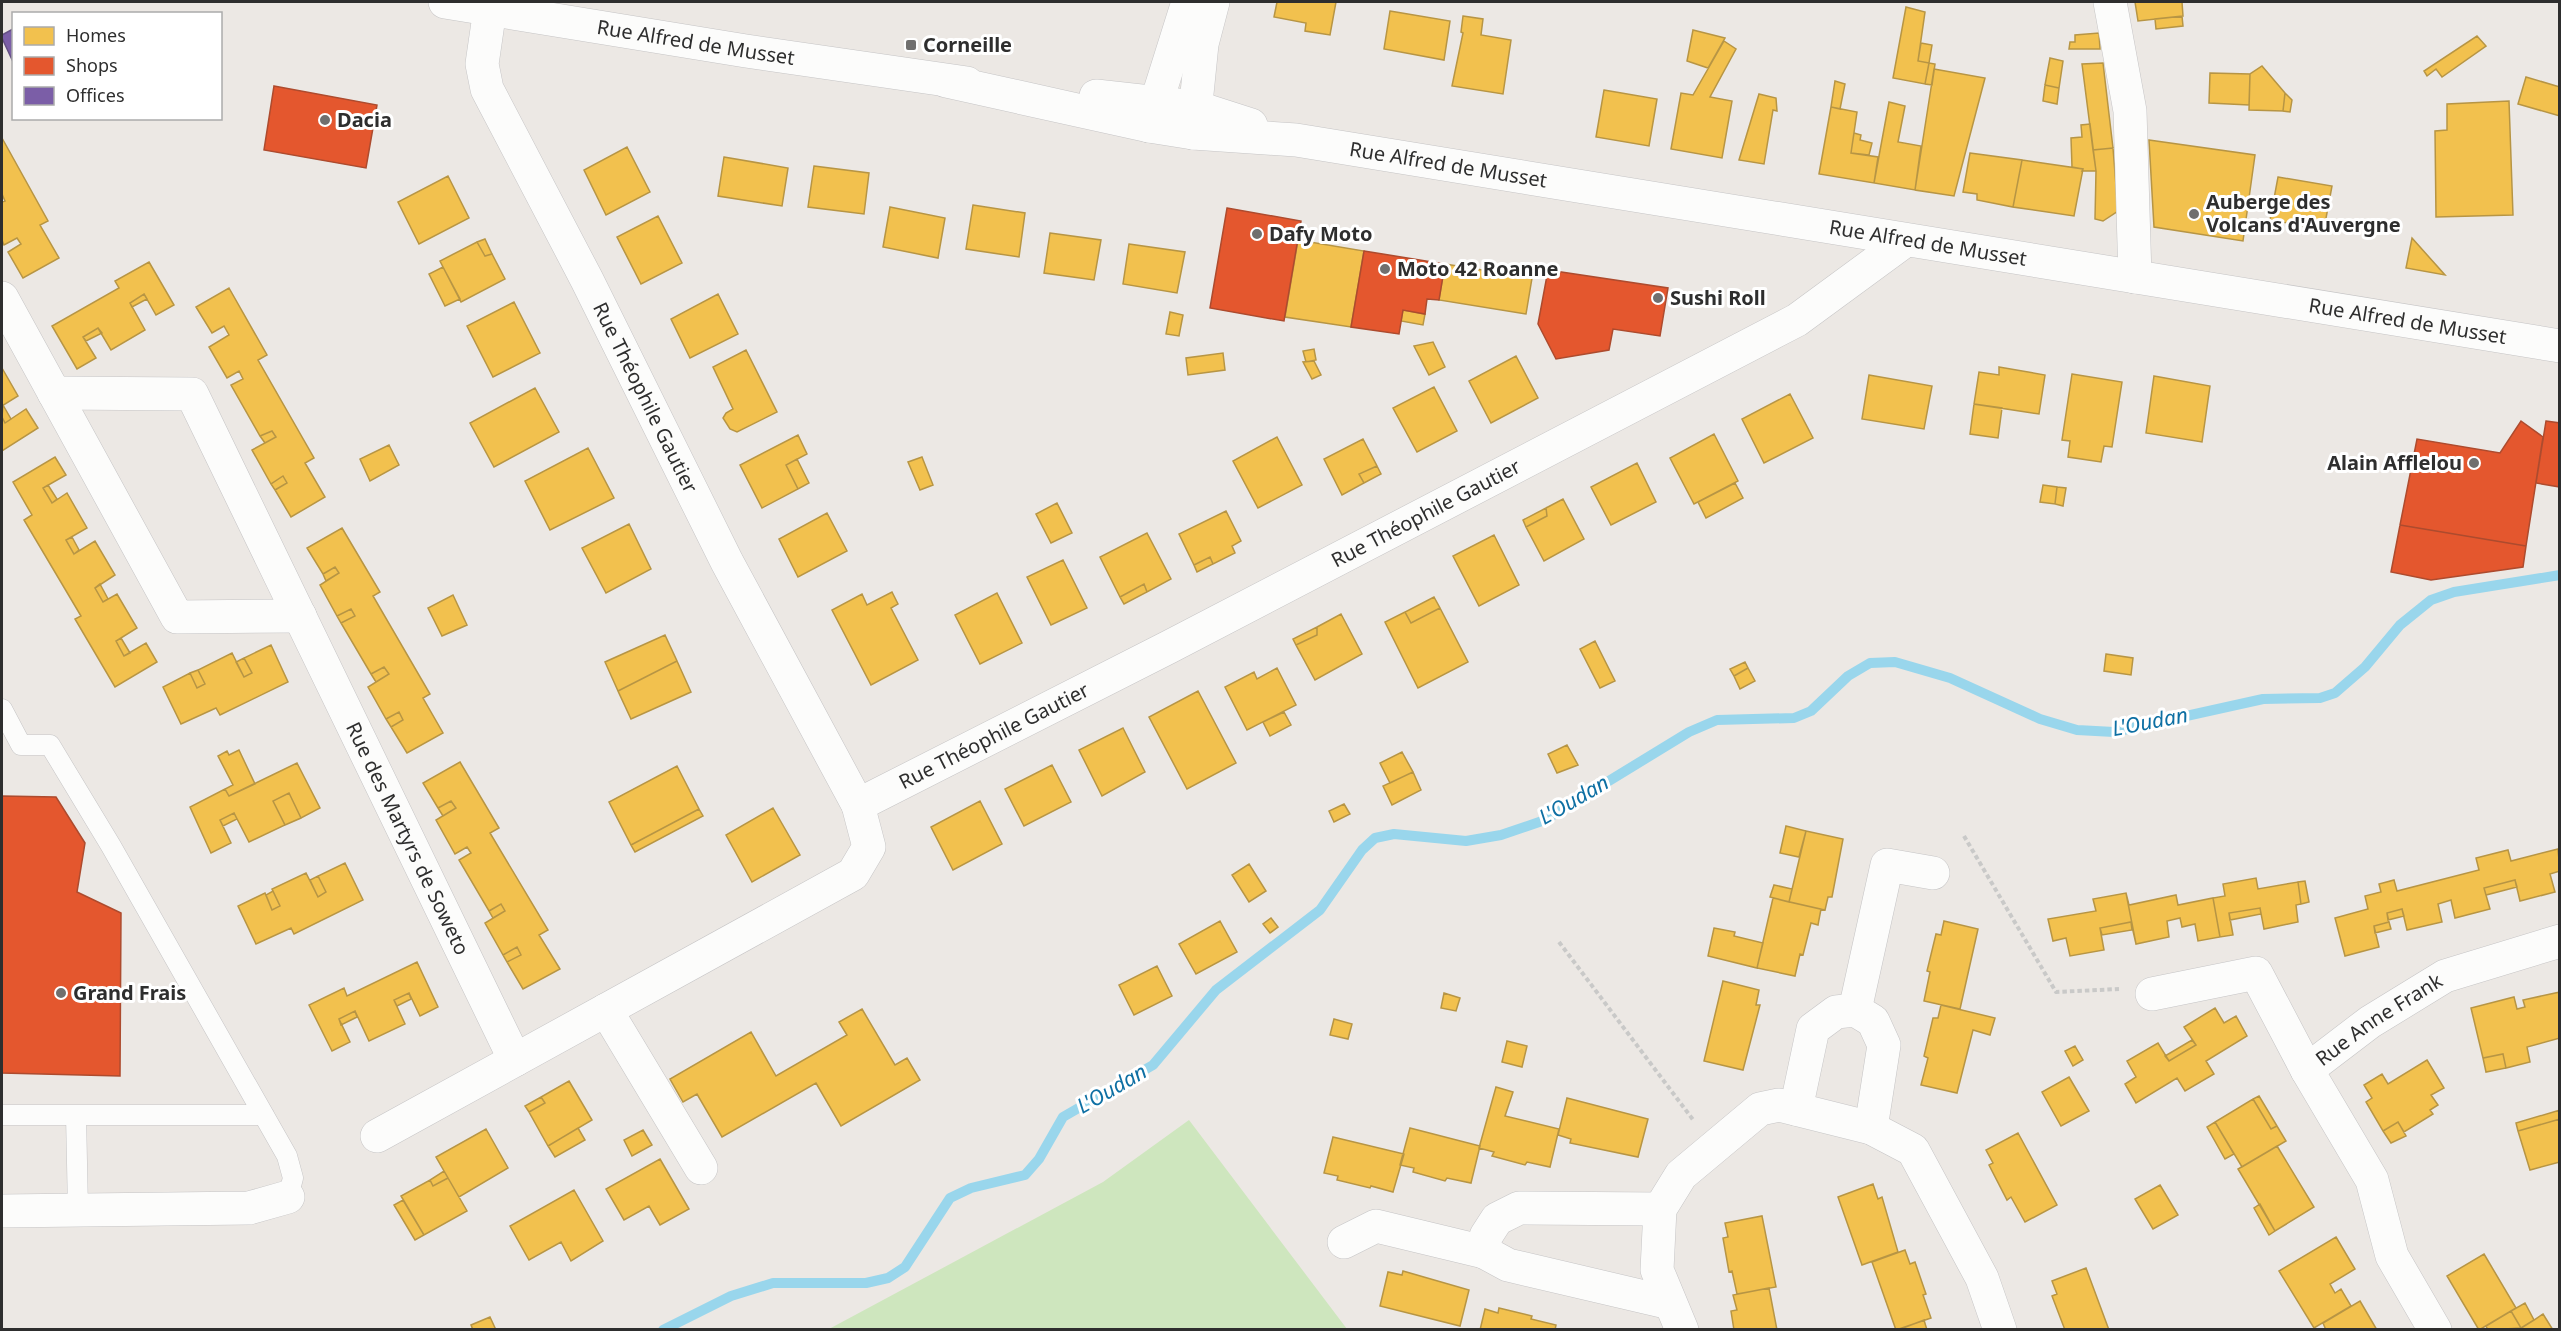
<svg xmlns="http://www.w3.org/2000/svg" width="2561" height="1331" font-family="'Noto Sans',sans-serif">
<style>
.green{fill:#cee6be}
.homes{fill:#f2c14e;stroke:#b79544;stroke-width:1.5}
.shops{fill:#e4572e;stroke:#ad4b2e;stroke-width:1.5}
.offices{fill:#7b5ea7;stroke:#645083;stroke-width:1.5}
.lines{fill:none;stroke-linecap:round;stroke-linejoin:round}
.stream{stroke:#99d6ec;stroke-width:10}
.lane-casing{stroke:#c5c4c5;stroke-width:21}
.street-casing{stroke:#c5c4c5;stroke-width:34}
.secondary-casing{stroke:#c5c4c5;stroke-width:34}
.path{stroke:#c9c9c8;stroke-width:4;stroke-dasharray:4.5 3;stroke-linecap:butt}
.lane{stroke:#fcfcfb;stroke-width:20}
.street{stroke:#fcfcfb;stroke-width:33}
.secondary{stroke:#fcfcfb;stroke-width:33}
.poi-dot{fill:#706f6e;stroke:#fff;stroke-width:2}
.labels{text-anchor:middle;stroke-width:6;stroke-linejoin:round;paint-order:stroke}
.street-label{font-size:20px;fill:#2e2e2e;stroke:#fff}
.poi-label{font-size:20px;font-weight:bold;fill:#2e2e2e;stroke:#fff;text-anchor:start}
.water-label{font-size:21px;font-style:italic;fill:#0d6fa3;stroke:#fff}
</style>
<rect width="100%" height="100%" fill="#ece8e4"/>
<!-- green -->
<path class="green" d="M1189 1120 1347 1329H829L1103 1182Z"/>
<!-- homes -->
<path class="homes" d="M1277 2H1336L1330 35 1305 31 1306 23 1274 17Z
M2135 2H2182L2183 16 2138 21Z
M1906 7 1925 12 1918 61 1929 63 1925 84 1893 78Z
M1390 11 1450 21 1444 60 1384 49Z
M1463 16 1483 19 1481 35 1511 40 1503 94 1452 86 1463 33 1461 32Z
M2182 16 2183 26 2156 29 2155 19Z
M1693 30 1725 38 1708 68 1687 61Z
M2099 33 2100 49H2069L2070 42H2075V35Z
M2477 36 2486 46 2442 77 2436 69 2427 76 2424 71Z
M1724 41 1736 49 1710 97 1732 101 1722 158 1671 149 1681 93 1693 95Z
M1921 43 1932 45 1929 63 1918 61Z
M2050 58 2063 61 2059 88 2045 85Z
M1929 63 1935 64 1932 85 1925 84Z
M2103 63 2113 148 2093 150 2082 64Z
M2262 66 2285 93 2283 111 2249 110 2250 74Z
M1934 69 1985 78 1954 196 1915 190Z
M2210 73 2250 74 2249 105 2209 103Z
M2526 77 2560 87V116L2518 104Z
M1835 81 1845 84 1840 109 1831 107Z
M2045 85 2059 88 2057 104 2043 101Z
M1604 90 1657 99 1649 146 1596 137Z
M2285 93 2292 100 2290 112 2283 111Z
M1759 94 1776 98 1777 111 1773 110 1764 164 1739 160Z
M2509 101 2513 215 2436 217 2435 131 2447 130V104Z
M1889 102 1905 106 1898 142 1921 146 1915 190 1874 183Z
M1831 107 1857 112 1851 153 1878 157 1874 183 1819 174Z
M2090 124 2096 171H2082L2083 169 2072 167 2071 138 2082 137 2081 125Z
M1854 133 1861 135 1860 140 1872 143 1869 155 1851 153Z
M2 138 48 221 40 225 59 258 23 278 8 252 21 244 17 238 4 245 2 240V202L5 201 2 194Z
M2149 140 2255 155 2243 241 2154 227Z
M627 147 650 192 606 215 584 170Z
M2113 148 2118 211 2103 221 2095 219 2096 171 2093 150Z
M1970 153 2022 160 2013 207 1977 200V194L1963 192Z
M724 157 788 168 782 206 718 196Z
M2022 160 2083 169 2074 216 2013 207Z
M814 166 869 173 864 214 808 207Z
M448 176 469 218 419 244 398 202Z
M2278 177 2332 186 2324 229 2270 220Z
M973 205 1025 213 1019 257 966 249Z
M890 207 945 218 938 258 883 247Z
M658 216 682 263 641 284 617 237Z
M1050 233 1101 240 1094 280 1044 273Z
M2412 238 2445 275 2406 268Z
M485 239 492 254 485 256 477 242Z
M1298 240 1364 251 1351 327 1285 317Z
M477 242 485 256 492 254 505 279 461 302 440 261Z
M1129 244 1185 252 1177 293 1123 284Z
M149 262 174 305 156 315 144 294 130 303 145 330 111 350 98 328 83 337 96 358 77 369 52 326 119 288 115 281Z
M1445 264 1532 278 1526 314 1439 300Z
M443 267 460 299 445 306 429 274Z
M229 288 267 355 258 360 314 458 305 463 325 497 291 517 275 490 287 483 283 476 271 484 252 450 276 437 272 431 260 436 231 385 243 379 239 371 227 378 209 347 229 335 224 326 212 333 196 307Z
M144 294 147 299 132 307 130 303Z
M718 294 738 334 690 358 671 319Z
M514 302 540 353 493 377 467 326Z
M1403 310 1425 314 1423 325 1401 321Z
M1170 312 1183 315 1179 336 1166 334Z
M98 328 102 333 86 341 83 337Z
M1433 342 1445 367 1429 375 1414 346Z
M1314 349 1316 360 1306 362 1303 351Z
M746 350 777 412 737 432 730 429 723 418 726 413 733 409 713 367Z
M1223 353 1225 370 1188 375 1186 358Z
M1516 356 1538 398 1491 423 1469 381Z
M1314 361 1321 375 1312 379 1303 362Z
M1999 367 2045 375 2039 414 1974 404 1979 372 1999 375Z
M2 368 18 396 2 406Z
M2072 374 2122 382 2112 447 2104 446 2101 462 2068 457 2070 441 2062 440Z
M1869 375 1932 386 1924 429 1862 419Z
M2154 376 2210 386 2202 442 2146 433Z
M1434 387 1457 431 1417 452 1393 408Z
M535 388 559 432 494 467 470 423Z
M1790 394 1813 438 1764 463 1742 419Z
M1974 404 2002 408 1998 438 1970 434Z
M3 405 11 419 5 423 2 417Z
M26 409 38 428 2 451V417L5 423Z
M272 431 276 437 265 443 260 436Z
M1714 434 1738 481 1694 504 1670 458Z
M798 435 807 454 786 465 798 489 762 508 740 465Z
M1277 437 1302 485 1258 508 1233 461Z
M1363 439 1377 466 1359 474 1364 483 1342 495 1324 459Z
M389 445 399 465 370 481 360 459Z
M588 448 614 498 550 530 525 481Z
M55 457 66 475 43 488 52 503 67 493 87 528 66 540 74 554 95 541 115 575 95 588 103 602 117 594 137 628 116 641 124 656 146 643 157 662 115 687 75 619 81 616 24 520 32 515 13 482Z
M922 457 933 485 920 490 908 462Z
M797 459 809 483 798 489 786 465Z
M1637 463 1656 502 1611 525 1591 487Z
M1377 466 1381 474 1364 483 1359 474Z
M283 476 287 483 275 490 271 484Z
M1735 483 1743 498 1706 518 1698 502Z
M48 485 57 499 52 503 43 488Z
M2043 485 2057 487 2055 504 2040 502Z
M2057 487 2066 488 2063 506 2055 504Z
M1563 499 1584 539 1544 561 1526 527 1547 516 1546 508Z
M1057 503 1072 533 1051 543 1036 514Z
M1546 508 1547 516 1526 527 1523 520Z
M1226 511 1241 541 1232 546 1235 553 1213 564 1210 557 1194 565 1179 534Z
M827 513 847 551 798 577 779 539Z
M629 524 651 569 606 593 582 548Z
M342 528 380 592 373 596 430 694 423 698 443 733 407 753 391 727 403 720 399 712 386 719 368 687 389 674 384 667 371 674 341 623 355 616 351 609 337 616 320 585 339 573 335 567 323 574 307 548Z
M1147 533 1171 579 1147 592 1144 584 1120 597 1100 557Z
M1494 535 1519 585 1479 606 1453 556Z
M72 537 79 550 74 554 66 540Z
M1210 557 1213 564 1197 572 1194 565Z
M1063 560 1087 608 1051 625 1027 577Z
M335 567 339 573 326 581 323 574Z
M100 584 108 599 103 602 95 588Z
M1144 584 1147 592 1124 604 1120 597Z
M892 592 898 604 891 608 918 660 871 685 832 610 862 594 867 605Z
M997 593 1022 643 980 664 955 615Z
M453 595 467 625 442 636 428 608Z
M1434 597 1440 608 1411 623 1405 612Z
M1440 608 1468 662 1418 688 1385 622 1405 612 1411 623Z
M351 609 355 616 341 623 337 616Z
M1341 614 1362 654 1315 680 1296 645 1317 635V627Z
M1317 627V635L1296 645 1293 639Z
M665 635 677 661 618 691 605 662Z
M121 638 130 653 124 656 116 641Z
M1595 641 1615 681 1600 688 1580 649Z
M271 645 288 682 220 715 216 708 181 724 163 687 190 673 197 688 205 684 198 670 232 653 244 677 252 673 244 658Z
M2106 654 2133 658 2131 675 2104 671Z
M244 658 252 673 244 677 236 662Z
M677 661 691 692 631 719 618 691Z
M1745 662 1748 668 1734 676 1730 669Z
M384 667 389 674 376 682 371 674Z
M1277 668 1296 705 1247 730 1225 687 1254 672 1257 679Z
M1748 668 1755 681 1740 689 1734 676Z
M198 670 205 684 197 688 190 673Z
M1198 691 1236 763 1187 789 1149 717Z
M399 712 403 720 391 727 386 719Z
M1284 712 1291 725 1270 736 1263 722Z
M1123 728 1145 772 1102 796 1079 750Z
M1567 745 1578 765 1557 773 1548 754Z
M239 750 255 784 229 796 225 789 233 785 218 756 227 751 229 755Z
M1402 752 1413 772 1390 783 1380 763Z
M460 762 499 828 490 833 548 930 539 935 560 969 523 989 507 962 521 955 517 947 503 955 485 923 505 911 501 904 489 911 459 860 471 853 467 847 455 854 436 820 456 808 451 801 438 808 423 783Z
M297 763 320 808 301 818 289 793 273 801 285 825 249 842 234 813 220 820 231 843 211 853 190 807 225 789 229 796Z
M1052 765 1071 802 1024 826 1005 789Z
M677 766 699 809 631 845 609 802Z
M1413 772 1421 790 1392 805 1383 786Z
M289 793 301 818 285 825 273 801Z
M451 801 456 808 443 816 438 808Z
M980 801 1002 844 953 870 931 827Z
M1344 804 1350 814 1334 822 1329 811Z
M773 808 800 855 752 882 726 835Z
M699 809 703 816 635 852 631 845Z
M234 813 237 819 223 826 220 820Z
M1786 826 1806 831 1799 857 1780 853Z
M1806 831 1843 839 1832 897H1828L1825 910 1789 902Z
M2558 849 2560 871 2550 874 2555 892 2520 901 2515 880 2484 888 2490 909 2455 918 2451 900 2438 904 2442 922 2407 930 2402 909 2387 913 2389 922 2374 926 2379 947 2345 956 2335 918 2368 909 2365 896 2381 892 2379 884 2394 880 2397 891 2479 870 2476 858 2508 850 2511 861Z
M345 863 363 900 294 934 291 928 256 944 238 906 265 893 272 910 280 906 272 889 306 873 318 897 326 892 318 876Z
M1249 864 1266 891 1249 902 1232 875Z
M318 876 326 892 318 897 310 880Z
M2256 878 2258 889 2298 882 2301 904 2296 905 2298 922 2264 929 2260 908 2229 913 2233 935 2220 937 2213 898 2225 896 2223 884Z
M2515 880 2517 887 2486 895 2484 888Z
M2305 881 2309 902 2301 904 2298 882Z
M1774 885 1792 889 1789 902 1770 897Z
M273 891 280 906 272 910 266 895Z
M2126 893 2129 905 2176 895 2178 905 2213 898 2220 937 2198 941 2195 924 2182 927 2180 918 2167 921 2169 937 2136 944Z
M2126 893 2136 944 2131 922 2100 928 2104 950 2070 956 2066 938 2053 941 2048 919 2096 911 2093 899Z
M1773 898 1821 909 1818 925 1811 923 1803 955 1800 954 1795 976 1757 968Z
M501 904 505 911 493 918 489 911Z
M2260 908 2261 914 2230 920 2229 913Z
M2402 909 2404 916 2388 920 2387 913Z
M1271 918 1278 927 1270 933 1263 924Z
M1220 921 1237 952 1196 974 1179 944Z
M1944 921 1978 929 1960 1009 1924 1001 1930 972 1927 971 1936 934 1941 935Z
M2131 922 2132 930 2102 935 2100 928Z
M2389 922 2391 929 2375 933 2374 926Z
M1714 928 1735 932 1734 936 1763 943 1757 968 1708 956Z
M517 947 521 955 507 962 503 955Z
M417 962 438 1007 420 1016 409 993 394 1000 405 1024 369 1041 355 1011 339 1019 350 1042 332 1051 309 1005 344 988 347 996Z
M1157 966 1172 996 1134 1015 1119 985Z
M1723 981 1759 990 1756 1005H1760L1743 1070 1704 1061Z
M2560 992V1038L2527 1047 2530 1062 2506 1068 2503 1054 2483 1058 2471 1008 2514 997 2517 1009 2525 1007 2523 1000Z
M409 993 411 999 397 1006 394 1000Z
M1444 993 1460 998 1456 1011 1441 1008Z
M1941 1005 1995 1018 1990 1035 1973 1030 1957 1093 1921 1085 1928 1058 1924 1056 1933 1018H1938Z
M2215 1008 2224 1023 2236 1016 2247 1036 2206 1061 2214 1074 2185 1091 2177 1078 2136 1103 2125 1084 2136 1077 2127 1061 2158 1043 2169 1061 2196 1045 2184 1027Z
M862 1009 895 1065 907 1058 920 1080 841 1126 816 1083 722 1137 697 1094 683 1102 670 1079 751 1032 776 1076 847 1035 839 1022Z
M355 1011 357 1017 341 1025 339 1019Z
M1334 1019 1352 1024 1348 1039 1330 1035Z
M2192 1040 2196 1045 2169 1061 2165 1056Z
M1507 1041 1527 1046 1522 1067 1502 1062Z
M2075 1046 2083 1060 2073 1066 2065 1051Z
M2503 1054 2506 1068 2486 1072 2483 1058Z
M2427 1060 2444 1088 2431 1095 2438 1105 2430 1110 2433 1114 2404 1132 2398 1122 2383 1131 2366 1102 2372 1098 2364 1085 2382 1074 2388 1084Z
M2069 1077 2089 1111 2061 1126 2042 1092Z
M569 1081 592 1120 548 1146 529 1112 545 1103 541 1097Z
M1496 1087 1513 1092 1505 1116 1559 1129 1550 1167 1527 1162 1525 1165 1492 1156 1494 1152 1479 1148Z
M2259 1096 2277 1126 2271 1129 2253 1099Z
M541 1097 545 1103 529 1112 525 1106Z
M1567 1098 1648 1119 1638 1157 1570 1143 1571 1139 1558 1135Z
M2253 1099 2271 1129 2277 1126 2286 1141 2242 1167 2215 1122Z
M2560 1110V1119L2518 1131 2516 1123Z
M2560 1119V1162L2530 1170 2518 1131Z
M2215 1122 2234 1154 2225 1159 2207 1127Z
M2398 1122 2406 1136 2391 1143 2383 1131Z
M578 1128 585 1140 555 1157 548 1146Z
M1410 1128 1480 1146 1471 1183 1447 1178 1445 1181 1413 1172 1414 1168 1400 1165Z
M486 1129 508 1168 459 1197 436 1157Z
M643 1130 652 1145 632 1156 624 1140Z
M2018 1133 2057 1205 2025 1222 2011 1197 2007 1200 1989 1165 1993 1163 1986 1150Z
M1333 1137 1404 1154 1393 1192 1371 1186 1370 1188 1337 1180 1338 1176 1324 1173Z
M2277 1146 2314 1207 2275 1231 2238 1169Z
M660 1159 689 1209 660 1225 649 1206 624 1220 606 1189Z
M444 1171 448 1178 433 1186 430 1180Z
M448 1178 467 1211 424 1235 401 1196 430 1180 433 1186Z
M1873 1184 1878 1199 1882 1197 1898 1252 1862 1265 1838 1197Z
M2160 1185 2178 1215 2153 1229 2135 1199Z
M574 1190 603 1241 571 1261 561 1242 529 1260 510 1226Z
M403 1200 424 1235 415 1240 394 1205Z
M2260 1204 2275 1231 2269 1235 2254 1208Z
M1762 1216 1776 1287 1737 1294 1732 1271 1729 1272 1723 1238 1728 1237 1725 1223Z
M2336 1237 2355 1269 2330 1284 2335 1293 2341 1289 2351 1306 2314 1328 2279 1271Z
M1905 1250 1910 1264 1915 1262 1926 1294 1923 1295 1931 1318 1896 1330 1872 1262Z
M2484 1254 2516 1308 2479 1330 2447 1276Z
M2086 1268 2109 1330H2065L2052 1296 2057 1294 2052 1281Z
M1403 1271 1469 1290 1460 1326 1380 1306 1388 1272 1402 1275Z
M1769 1288 1777 1330H1734L1731 1311 1737 1310 1733 1295Z
M2360 1301 2377 1330H2326L2323 1323Z
M2525 1303 2534 1320 2521 1328 2511 1311Z
M1499 1308 1532 1316 1531 1319 1556 1325 1555 1330H1480L1485 1309 1498 1313Z
M2511 1311 2521 1328 2488 1330 2486 1326Z
M2543 1314 2553 1330H2518L2534 1320Z
M490 1317 496 1330H473L471 1325Z
M1924 1320 1927 1330H1903V1328Z"/>
<!-- shops -->
<path class="shops" d="M274 86 377 105 366 168 264 150Z
M1227 208 1301 221 1284 321 1210 308Z
M1364 251 1445 264 1439 300 1427 299 1425 314 1403 310 1399 334 1351 327Z
M1548 270 1668 288 1660 336 1613 329 1609 350 1556 359 1538 324Z
M2521 421 2543 437 2526 546 2400 525 2417 439 2500 453Z
M2546 421 2560 423V487L2536 483Z
M2400 525 2526 546 2523 567 2431 580 2391 572Z
M2 796 56 797 85 843 77 892 121 913 120 1076 2 1073Z"/>
<!-- offices -->
<path class="offices" d="M13 29 14 30V64L2 38V35Z"/>
<g class="lines">
<!-- stream -->
<path class="stream" d="M663 1330 731 1296 773 1283H866L888 1278 905 1267 950 1198 971 1188 1025 1175 1039 1159 1063 1117 1153 1065 1216 990 1320 910 1362 850 1375 838 1394 834 1466 841 1501 835 1545 820 1689 732 1717 720 1794 718 1811 711 1848 676 1870 663 1895 662 1950 678 2040 719 2077 730 2114 732 2263 699 2320 698 2335 693 2365 667 2400 625 2431 600 2454 592 2560 575"/>
<defs>
<path id="lane" d="M2 709 21 745H50L111 846 287 1156 293 1178 288 1197
M2 1115H264
M76 1115 78 1210"/>
<g id="street">
<path d="M2110 2 2130 111 2135 277"/>
<path id="s1" d="M490 9 482 64 487 89 587 280 727 562 858 805 1169 647 1797 320 1906 240"/>
<path d="M1149 126 1188 2"/>
<path d="M1193 133 1202 44 1213 2"/>
<path d="M2 298 177 617 300 616"/>
<path id="s2" d="M54 393 192 394 515 1060"/>
<path d="M2152 994 2256 973 2307 1070"/>
<path d="M606 1010 701 1168"/>
<path d="M1855 1010 1887 865 1933 873"/>
<path d="M1796 1109 1813 1029 1836 1012 1855 1010 1873 1021 1884 1045 1871 1128"/>
<path d="M377 1136 853 874 869 847 858 805"/>
<path d="M1660 1209 1519 1208 1497 1219 1486 1236 1484 1252 1508 1265 1670 1303"/>
<path d="M2 1211 249 1208 288 1197"/>
<path d="M1344 1242 1376 1226 1484 1252"/>
<path d="M1682 1330 1657 1270 1660 1209 1681 1175 1760 1109 1779 1105 1871 1128 1913 1150 1982 1278 2000 1330"/>
<path id="s3" d="M2435 1330 2392 1256 2372 1180 2307 1070 2370 1022 2445 976 2560 941"/>
</g>
<g id="secondary">
<path id="s4" d="M445 2 746 51 967 83"/>
<path id="s5" d="M946 81 1149 126 1193 133 1296 140 2560 346"/>
<path d="M1096 96 1195 107 1251 125"/>
</g>
</defs>
<!-- lane casing -->
<use href="#lane" class="lane-casing"/>
<!-- street casing -->
<use href="#street" class="street-casing"/>
<!-- secondary casing -->
<use href="#secondary" class="secondary-casing"/>
<!-- path -->
<path class="path" d="M1964 836 2056 992 2119 989
M1559 942 1694 1121"/>
<!-- lane -->
<use href="#lane" class="lane"/>
<!-- street -->
<use href="#street" class="street"/>
<!-- secondary -->
<use href="#secondary" class="secondary"/>
</g>
<!-- markers -->
<g class="poi-dot">
<rect x="905" y="39" width="12" height="12" rx="3"/>
<circle cx="325" cy="120" r="6"/>
<circle cx="2194" cy="214" r="6"/>
<circle cx="1257" cy="234" r="6"/>
<circle cx="1385" cy="269" r="6"/>
<circle cx="1658" cy="298" r="6"/>
<circle cx="2474" cy="463" r="6"/>
<circle cx="61" cy="993" r="6"/>
</g>
<g class="labels">
<!-- street labels -->
<g class="street-label">
<text dy="7" stroke="none"><textPath href="#s4" startOffset="254">Rue Alfred de Musset</textPath></text>
<text dy="7" stroke="none"><textPath href="#s5" startOffset="510">Rue Alfred de Musset</textPath></text>
<text dy="7" stroke="none"><textPath href="#s5" startOffset="996">Rue Alfred de Musset</textPath></text>
<text dy="7" stroke="none"><textPath href="#s5" startOffset="1482">Rue Alfred de Musset</textPath></text>
<text dy="7" stroke="none"><textPath href="#s1" startOffset="428">Rue Théophile Gautier</textPath></text>
<text dy="7" stroke="none"><textPath href="#s1" startOffset="1526">Rue Théophile Gautier</textPath></text>
<text dy="7" stroke="none"><textPath href="#s1" startOffset="1040">Rue Théophile Gautier</textPath></text>
<text dy="7" stroke="none"><textPath href="#s2" startOffset="632">Rue des Martyrs de Soweto</textPath></text>
<text dy="7" stroke="none"><textPath href="#s3" startOffset="380">Rue Anne Frank</textPath></text>
</g>
<!-- poi labels -->
<g class="poi-label">
<text x="923" y="52">Corneille</text>
<text x="337" y="127">Dacia</text>
<text x="2206" y="209">Auberge des<tspan x="2206" dy="23">Volcans d'Auvergne</tspan></text>
<text x="1269" y="241">Dafy Moto</text>
<text x="1397" y="276">Moto 42 Roanne</text>
<text x="1670" y="305">Sushi Roll</text>
<text x="2462" y="470" text-anchor="end">Alain Afflelou</text>
<text x="73" y="1000">Grand Frais</text>
</g>
<!-- water labels -->
<g class="water-label">
<text transform="translate(2150 722) rotate(-11)" y="7">L'Oudan</text>
<text transform="translate(1574 800) rotate(-30)" y="7">L'Oudan</text>
<text transform="translate(1112 1089) rotate(-30)" y="7">L'Oudan</text>
</g>
</g>
<!-- border -->
<rect width="2561" height="1331" fill="none" stroke="#2e2e2e" stroke-width="6"/>
<!-- legend -->
<rect x="12" y="12" width="210" height="108" fill="#ffffff" stroke="#ababab" stroke-width="1.5"/>
<rect x="24" y="27" width="30" height="18" fill="#f2c14e" stroke="#ababab" stroke-width="1.5"/>
<text x="66" y="42" font-size="18" fill="#2e2e2e">Homes</text>
<rect x="24" y="57" width="30" height="18" fill="#e4572e" stroke="#ababab" stroke-width="1.5"/>
<text x="66" y="72" font-size="18" fill="#2e2e2e">Shops</text>
<rect x="24" y="87" width="30" height="18" fill="#7b5ea7" stroke="#ababab" stroke-width="1.5"/>
<text x="66" y="102" font-size="18" fill="#2e2e2e">Offices</text>
</svg>
